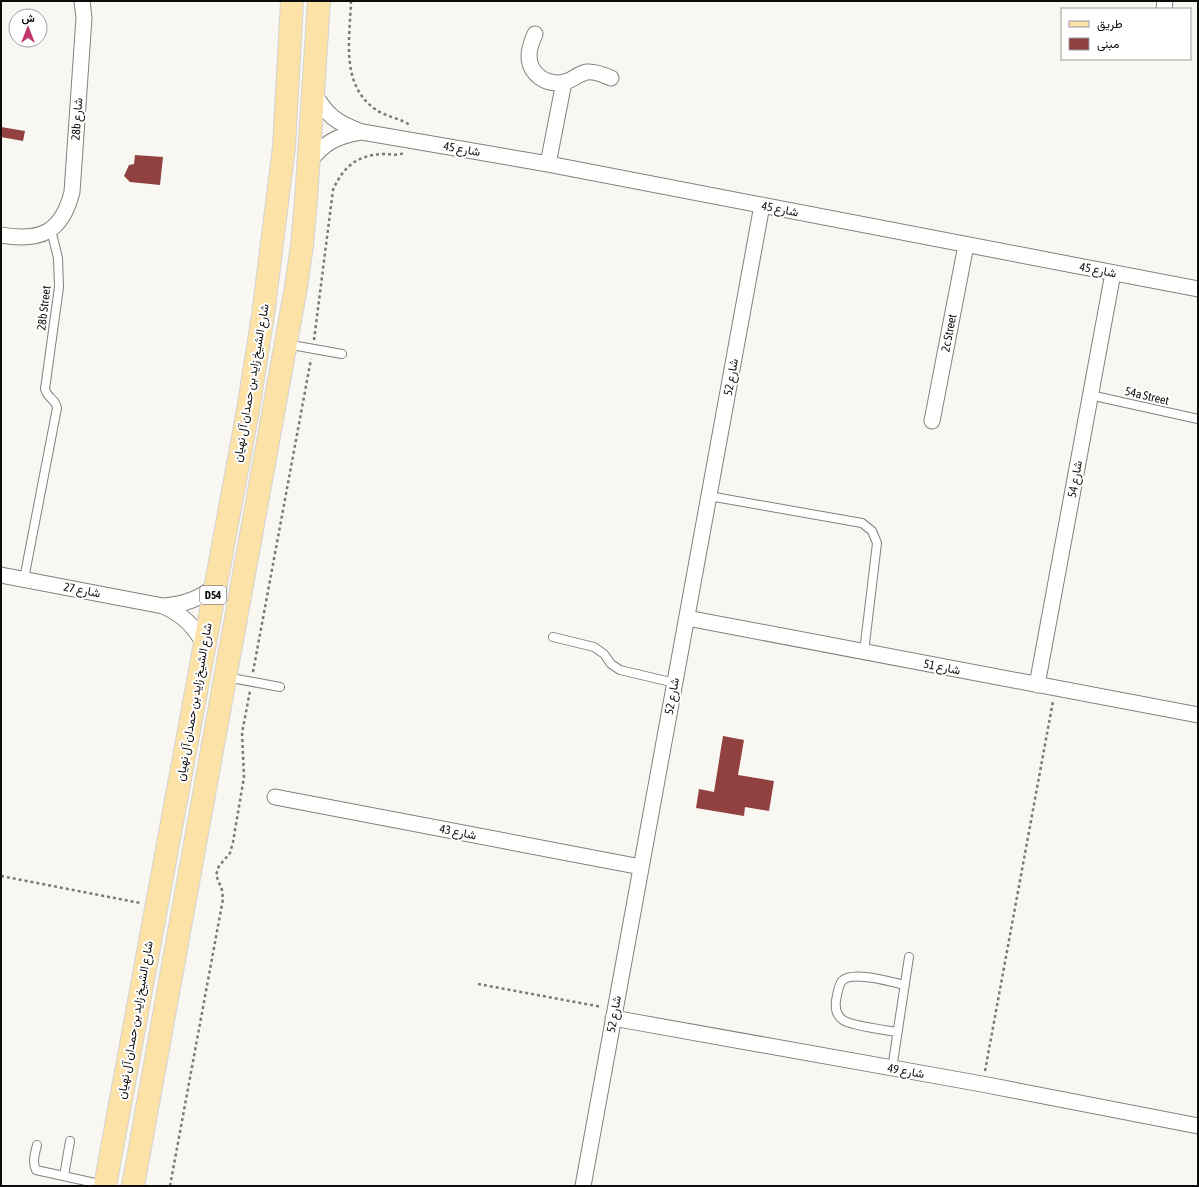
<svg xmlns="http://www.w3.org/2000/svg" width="1199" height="1187" font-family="'Asap Condensed',Vazirmatn,sans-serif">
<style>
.building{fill:#914140}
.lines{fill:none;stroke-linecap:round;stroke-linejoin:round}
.lane-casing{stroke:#84817c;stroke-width:10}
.street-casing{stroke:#84817c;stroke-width:17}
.primary-casing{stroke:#d3d3d3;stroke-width:24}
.path{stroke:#7a7975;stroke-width:2.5;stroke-dasharray:3 3;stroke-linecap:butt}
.lane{stroke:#fff;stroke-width:8}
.street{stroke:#fff;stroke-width:15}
.primary{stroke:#fde2a7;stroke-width:22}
.labels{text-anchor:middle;stroke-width:4;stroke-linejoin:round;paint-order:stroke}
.shield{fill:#fff;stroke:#565554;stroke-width:1}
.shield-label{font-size:11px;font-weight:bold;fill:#0d0c0a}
.street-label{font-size:12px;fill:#0d0c0a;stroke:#fff}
</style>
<rect width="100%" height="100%" fill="#f9f7f1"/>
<!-- building -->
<path class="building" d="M1 127 25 131 23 141 1 137Z
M135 155 163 157 160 185 130 182 124 176 129 165 134 164Z
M723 736 744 740 738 775 774 781 769 811 745 807 744 816 696 808 699 789 714 792Z"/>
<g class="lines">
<defs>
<path id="lane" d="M286 344 342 354
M1090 395 1198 419
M709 496 862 523 872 531 877 543 864 652
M24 579 57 408C56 399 47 398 45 389L59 287 58 258 51 230
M553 637 594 647 604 654 611 664 620 670 675 683
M226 677 280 687
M897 1032C886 1030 851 1026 843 1020 837 1016 835 1009 836 1001 837 995 838 986 842 981 852 970 891 982 905 985
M892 1069 909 957
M37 1145C35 1153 32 1162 36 1170L104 1185
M64 1176 70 1141"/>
<path id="street" d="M1164 9 1165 1
M535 34C532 41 529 48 529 55 529 75 547 86 565 82 573 80 579 73 587 72 595 71 604 75 611 78
M313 91C326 115 336 123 362 132L548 164 1198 289
M309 162C324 143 336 136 361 132
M548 164 564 82
M1 235C41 242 62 232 72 192L84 18 82 1
M932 421 966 245
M1 575 163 606C182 614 195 626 204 645
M163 606C184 605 200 599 215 586
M687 618 1198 715
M1037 685 1113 273
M275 797 641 867
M613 1018 982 1084 1198 1126
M583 1186 762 205"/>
<path id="primary" d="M105 1186 248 410 263 315 284 147 292 1
M133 1186 296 287 302 245 306 200 319 1"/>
</defs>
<!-- lane casing -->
<use href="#lane" class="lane-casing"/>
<!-- street casing -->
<use href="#street" class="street-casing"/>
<!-- primary casing -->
<use href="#primary" class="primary-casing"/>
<!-- path -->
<path class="path" d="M351 1C350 38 340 84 375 109 386 117 403 119 411 126
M314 340 333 190C343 167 357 155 383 154 390 154 397 156 404 153
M253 672 311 359
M1 876 140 903
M478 984 602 1007
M985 1071 1053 701
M170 1186 223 899 222 890 216 875 219 866 230 853 233 842 244 777 242 733 250 691"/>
<!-- lane -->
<use href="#lane" class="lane"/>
<!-- street -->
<use href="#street" class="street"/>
<!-- primary -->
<use href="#primary" class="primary"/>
</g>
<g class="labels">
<!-- shield labels -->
<rect class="shield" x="200" y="586" width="26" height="18" rx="3"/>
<g class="shield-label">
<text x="213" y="599">D54</text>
</g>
<!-- street labels -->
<g class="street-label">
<text transform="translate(77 119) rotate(-86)" y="4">28b شارع</text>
<text transform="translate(462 149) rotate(10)" y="4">شارع 45</text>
<text transform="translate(780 209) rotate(11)" y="4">شارع 45</text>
<text transform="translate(1098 270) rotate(11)" y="4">شارع 45</text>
<text transform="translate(44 308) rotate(-83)" y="4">28b Street</text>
<text transform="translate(949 333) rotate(-79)" y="4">2c Street</text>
<text transform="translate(731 377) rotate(-80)" y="4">شارع 52</text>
<text transform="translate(251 383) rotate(-80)" y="4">شارع الشيخ زايد بن حمدان آل نهيان</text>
<text transform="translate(1147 396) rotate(13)" y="4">54a Street</text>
<text transform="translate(1075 479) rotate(-80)" y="4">شارع 54</text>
<text transform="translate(82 590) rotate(11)" y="4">شارع 27</text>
<text transform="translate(942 667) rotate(11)" y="4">شارع 51</text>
<text transform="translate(672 696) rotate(-80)" y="4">شارع 52</text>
<text transform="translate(194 702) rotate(-80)" y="4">شارع الشيخ زايد بن حمدان آل نهيان</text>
<text transform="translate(458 832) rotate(11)" y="4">شارع 43</text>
<text transform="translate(614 1014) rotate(-80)" y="4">شارع 52</text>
<text transform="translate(135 1020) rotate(-80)" y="4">شارع الشيخ زايد بن حمدان آل نهيان</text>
<text transform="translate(906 1071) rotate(10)" y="4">شارع 49</text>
</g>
</g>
<!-- border -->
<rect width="1199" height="1187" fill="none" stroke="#0d0c0a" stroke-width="4"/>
<!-- legend -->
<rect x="1061" y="8" width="130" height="52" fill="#ffffff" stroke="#9e9e9d"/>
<rect x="1069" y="21" width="20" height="6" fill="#fde2a7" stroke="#9e9e9d"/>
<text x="1097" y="28" font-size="12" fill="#0d0c0a">طريق</text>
<rect x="1069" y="38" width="20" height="12" fill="#914140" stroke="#9e9e9d"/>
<text x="1097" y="48" font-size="12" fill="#0d0c0a">مبنى</text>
<!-- north arrow -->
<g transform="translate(28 28)"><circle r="19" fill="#ffffff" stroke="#9e9e9d"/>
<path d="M0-3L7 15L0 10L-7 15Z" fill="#c1356b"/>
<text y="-6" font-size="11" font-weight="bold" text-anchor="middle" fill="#0d0c0a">ش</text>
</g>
</svg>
